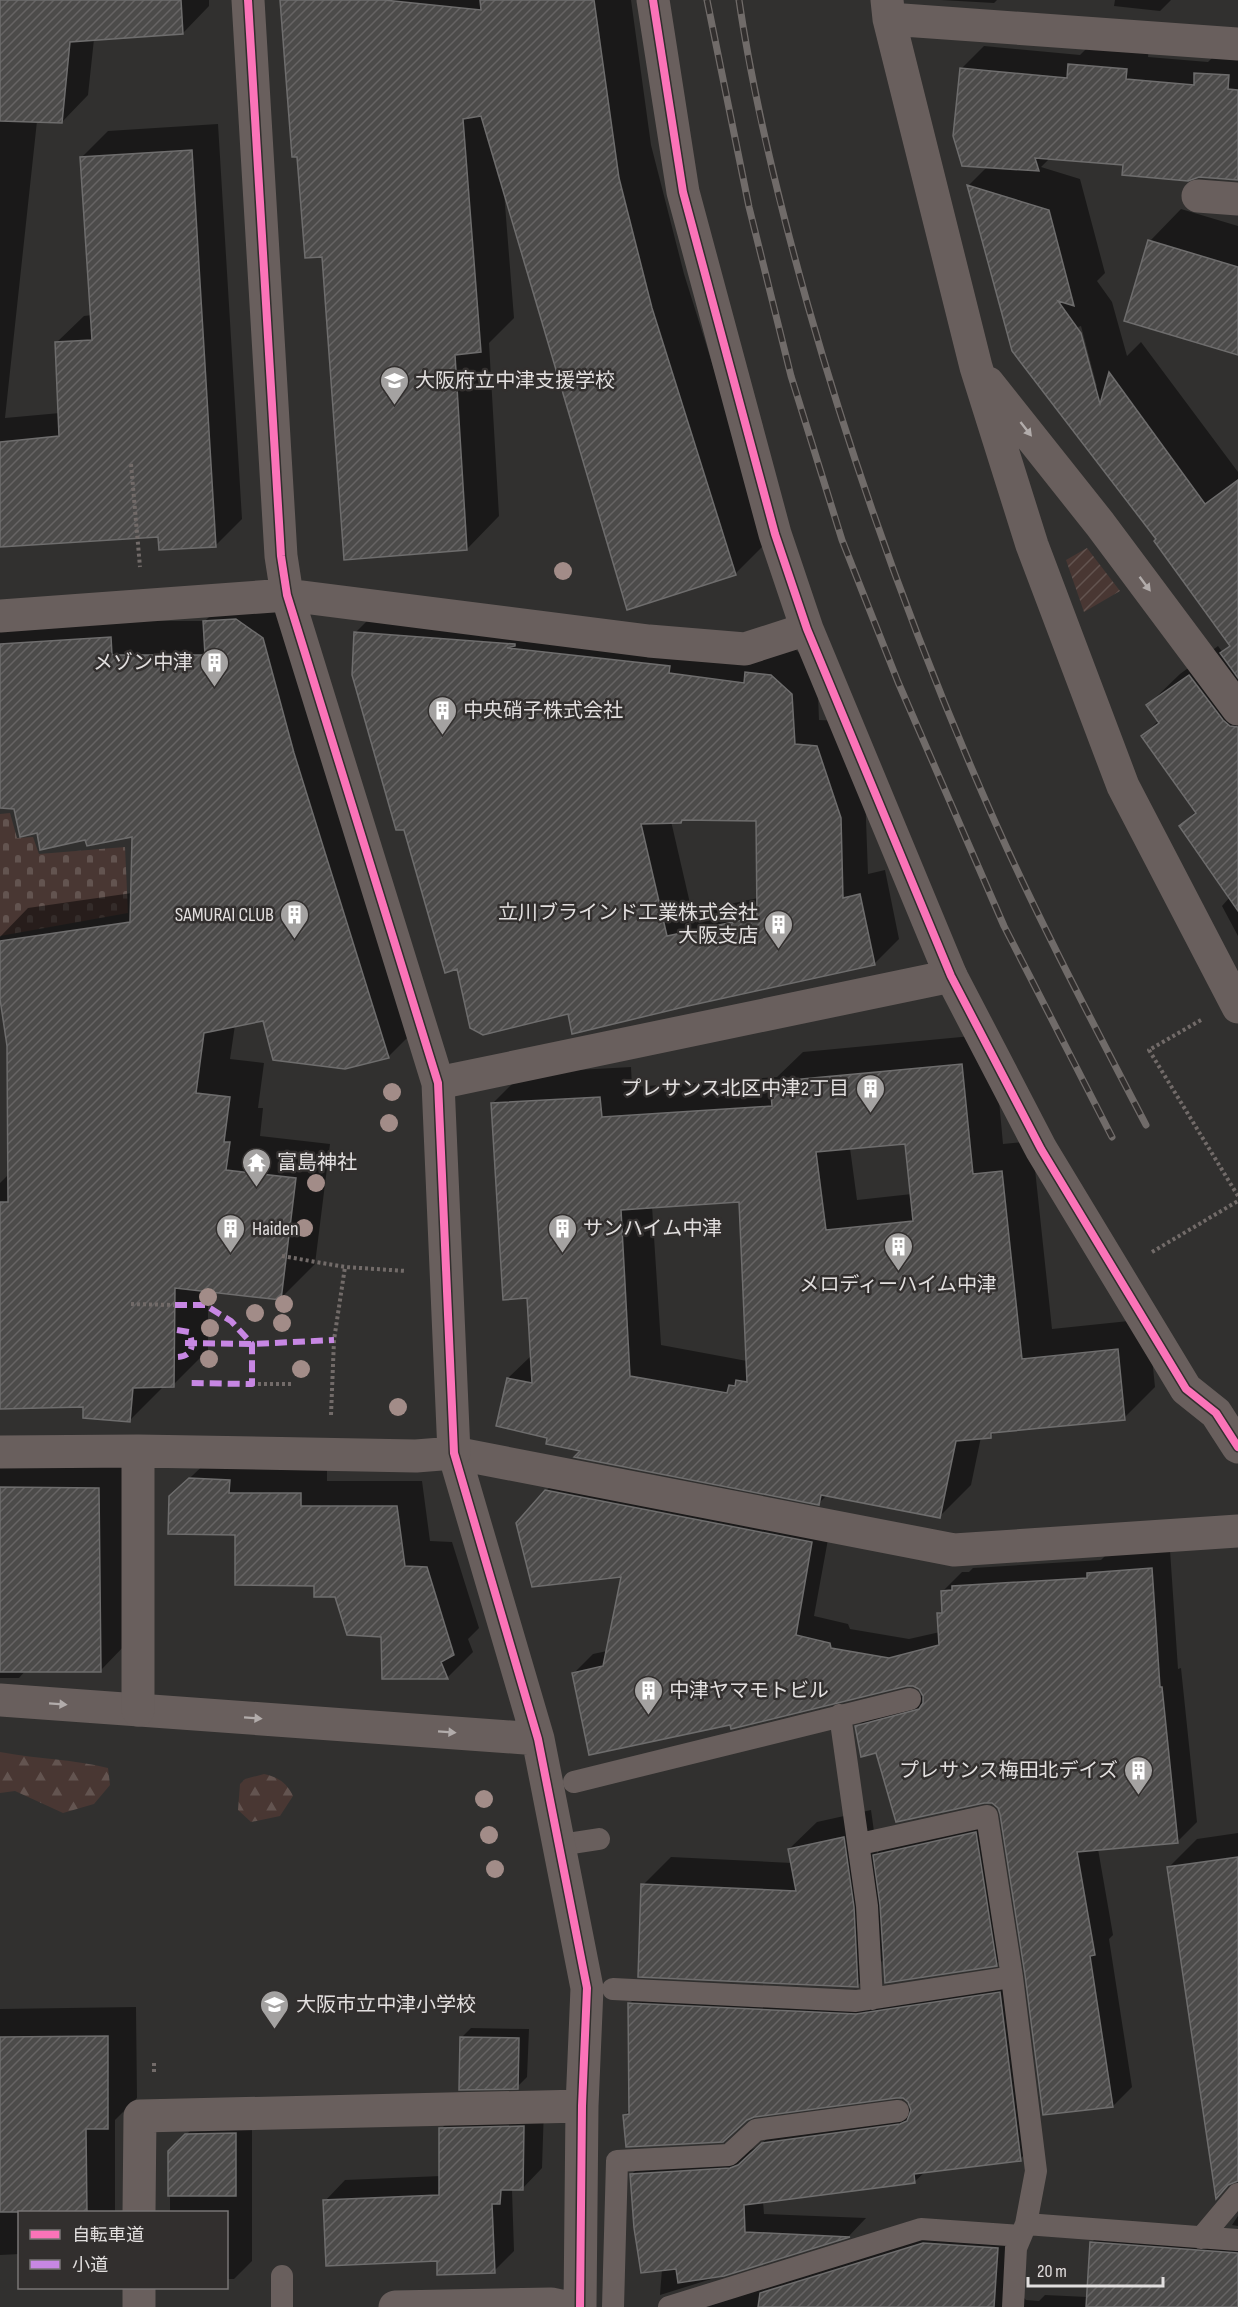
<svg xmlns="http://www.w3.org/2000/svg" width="1238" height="2307" font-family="'Sofia Sans Condensed','Noto Sans JP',sans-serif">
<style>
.forest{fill:url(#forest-firs)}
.cemetery{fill:url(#cemetery-stones)}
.garden{fill:url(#garden-furrows)}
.shadow{fill:#0007;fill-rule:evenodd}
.building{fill:url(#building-hatch);stroke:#6e6d6d;stroke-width:1.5;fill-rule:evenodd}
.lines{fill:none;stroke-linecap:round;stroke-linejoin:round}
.path{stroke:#726b69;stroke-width:4;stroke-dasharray:3 3;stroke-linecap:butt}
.service{stroke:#695f5d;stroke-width:22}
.minor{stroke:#695f5d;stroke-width:33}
.tertiary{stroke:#695f5d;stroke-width:33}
.rail-casing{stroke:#706b69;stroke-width:7}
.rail{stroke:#322f2e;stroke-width:4.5;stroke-dasharray:14;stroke-linecap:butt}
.quiet{stroke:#c787e3;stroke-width:6;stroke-dasharray:12 6;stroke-linecap:butt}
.cycleway-casing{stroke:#322f2e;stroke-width:11}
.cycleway{stroke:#fb73b8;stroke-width:8}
.tree{fill:#a28c88}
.oneway{fill:#b2acab}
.labels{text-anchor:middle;stroke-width:5;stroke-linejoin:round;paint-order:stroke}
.poi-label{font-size:20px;fill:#e2dfdf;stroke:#322f2e;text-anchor:start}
</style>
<defs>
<pattern id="forest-firs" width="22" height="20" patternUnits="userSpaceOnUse" patternTransform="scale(1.5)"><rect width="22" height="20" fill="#493733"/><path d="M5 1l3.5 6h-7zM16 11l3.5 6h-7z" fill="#635450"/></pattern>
<pattern id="cemetery-stones" width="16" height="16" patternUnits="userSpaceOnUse" patternTransform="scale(1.5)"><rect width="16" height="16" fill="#493733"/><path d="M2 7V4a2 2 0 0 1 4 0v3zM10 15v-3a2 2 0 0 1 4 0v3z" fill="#635450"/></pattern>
<pattern id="garden-furrows" width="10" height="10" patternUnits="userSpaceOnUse" patternTransform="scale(1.5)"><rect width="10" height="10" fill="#493733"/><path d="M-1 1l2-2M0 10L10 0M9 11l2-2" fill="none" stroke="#635450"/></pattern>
<pattern id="building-hatch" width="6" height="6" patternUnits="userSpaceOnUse" patternTransform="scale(1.5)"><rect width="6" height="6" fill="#4c4b4a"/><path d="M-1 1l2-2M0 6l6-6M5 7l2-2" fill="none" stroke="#666464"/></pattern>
</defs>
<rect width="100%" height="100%" fill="#31302f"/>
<!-- forest -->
<path class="forest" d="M0 1752C36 1759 72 1759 108 1768L110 1785 94 1804 63 1813 15 1791 0 1793Z
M264 1774C278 1777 287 1783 293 1796L280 1816 251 1822 238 1810 240 1784 245 1779Z"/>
<!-- cemetery -->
<path class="cemetery" d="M10 813 17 838 33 837 39 854 125 847 128 913 0 936V814Z"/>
<!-- garden -->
<path class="garden" d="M1087 548 1120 591 1084 612 1066 560Z"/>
<!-- shadow -->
<path class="shadow" d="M0 0H209V6L183 33 94 39 88 95 62 122 37 121 5 418 60 413 57 342 84 316 92 315 81 158 108 131 218 124 242 519 215 546 160 535 0 545Z
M281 0H631L651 145 684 274 768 541 735 574 504 192 514 318 489 343 499 516 467 549 324 255 299 155Z
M941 0H997L994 3Z
M1115 0H1171L1160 11 1114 6Z
M1093 42 1149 47 1148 57 1208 62 1219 51 1238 52V179L1125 164 1050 158 1041 167 1080 179 1105 273 1097 281 1112 302 1127 356 1141 342 1238 472V654L1158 539 1014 350 969 185 988 166 961 69 984 46 1080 55ZM1081 326 1097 387 1093 383 1078 327Z
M1181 209 1238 226V354L1150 241Z
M271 585 423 1022 388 1057 264 1019 235 1025 230 1059 264 1063 258 1108H263L260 1136 330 1144 315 1264 281 1298 208 1290V1350L173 1385H165L130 1420 84 1406 0 1407V1183L9 1174 8 1046 0 988V937L28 908 132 893 134 835 86 838 38 831 15 807H0V610L146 621H205L239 587Z
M380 608 796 650 817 669 819 720 842 721 865 792 868 874 885 870 899 939 874 964 569 1013 458 967 355 633ZM684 818 757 819 758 898 692 912 671 821Z
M1218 646 1238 674V936L1222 906 1230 897 1181 826 1196 811 1143 736 1159 720 1148 705 1180 674Z
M993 1034 1003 1144 1032 1141 1052 1329 1148 1319 1155 1387 1124 1418 996 1431 991 1436 981 1437 971 1485 940 1516 827 1495 819 1503 582 1450 549 1437 508 1378 532 1355 528 1297 492 1104 523 1073 631 1067 632 1087 777 1077 803 1052ZM906 1142 912 1194 857 1200 850 1148ZM741 1201 747 1361 661 1345 652 1206Z
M216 1453 327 1468V1481H422L430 1541 452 1542 479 1628 468 1639 473 1652 448 1677H383L382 1636 336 1596 236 1534 170 1497Z
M0 1460 126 1461 128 1642 101 1670H26L19 1678H0Z
M566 1471 831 1523 814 1616 848 1624 850 1629 909 1639 940 1632 938 1614 944 1609 943 1591 962 1572H969L973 1568 1101 1560 1107 1554 1170 1550 1178 1669 1181 1668 1197 1822 1178 1841 1098 1849 1113 1935 1109 1939 1132 2087 1113 2106 1027 1975 999 1807 992 1802 877 1751 857 1727 876 1708 924 1695 920 1688 914 1684 731 1723 573 1674 593 1654 607 1651 623 1576 546 1491Z
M871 1810 877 1853 894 1837 994 1815 1015 1946 996 1964 885 1958 857 1986 643 1885 671 1857 792 1863 789 1849 817 1822Z
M1238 1833V2126L1168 1868 1197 1839Z
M1019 1974 1040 2140 1020 2159 926 2171 914 2182 763 2201 764 2214 866 2218 849 2236 660 2295 662 2269 632 2174 651 2155 751 2150 759 2146 783 2124 912 2107 909 2101 903 2097 625 2115 630 2109 629 2004 648 1985 876 1996Z
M136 2007 137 2098 115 2120V2212H20V2254L0 2255V2009Z
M471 2028 529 2029 527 2077 517 2087 461 2038Z
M544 2107 542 2168 522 2189 512 2190 514 2251 494 2271 438 2260 325 2201 345 2180 441 2176V2129L461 2109Z
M252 2116V2261L234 2279H226V2212H170V2151L204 2117Z
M1238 2216V2226L1232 2225Z
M943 2224 1017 2229 1020 2294 1026 2300 1039 2301 1045 2295 1088 2297 1091 2243 1110 2224 1238 2234V2307H667Z"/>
<!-- building -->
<path class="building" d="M0 0H181L183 34 70 42 62 123 0 121Z
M280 0H384L481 10 480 0H594L619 178 652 308 736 575 627 610 481 116 463 119 481 352 455 355 467 550 344 560 322 257 305 258 297 157H292Z
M1068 64 1127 69 1126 79 1194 85V73L1229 75 1228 89 1238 90V180L1199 177 1188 181 1122 175 1123 165 1035 158 1039 171 962 166 953 136 960 68 1067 78Z
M192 150 216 547 159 550 158 537 0 547V442L59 436 55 342 92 340 80 157Z
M967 185 1049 210 1074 306 1058 301 1081 333 1100 404 1109 372 1205 504 1238 480V678L1220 653 1230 646 1154 541 1156 539 1012 351Z
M1148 240 1238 267V355L1124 321Z
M236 619 263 638 294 753 389 1058 345 1069 273 1060 263 1021 204 1033 196 1093 230 1097 224 1142H230L226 1170 296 1178 281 1300 175 1288 174 1387 133 1388 130 1422 83 1418V1407L0 1409V1202H8L7 1046 0 999V941L130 922 132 837 87 846 85 840 40 850 37 833 20 837 14 809 0 808V644L111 637 112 655H205L203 621Z
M354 632 515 644V646L507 648 670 666 669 673 744 683 745 672 771 675 792 694 795 744 817 746 841 818 843 898 860 894 875 965 688 1006 572 1034 568 1014 483 1035 470 1028 457 969 445 973 404 830H396L352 675ZM682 820 756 821 757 917 667 936 641 824 681 823Z
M1189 675 1223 720 1230 726 1238 727V911L1179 826 1196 813 1141 736 1159 723 1146 705Z
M962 1064 973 1174 1002 1171 1022 1359 1118 1349 1125 1420 991 1433V1438L956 1441 940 1518 821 1495 819 1505 574 1457 580 1451 546 1444 547 1438 496 1426 507 1378 532 1383 527 1298 503 1300 491 1103 600 1097 602 1117 772 1106 770 1082ZM905 1144 913 1221 826 1230 816 1152ZM739 1202 747 1382 736 1380 735 1386 729 1385 727 1393 630 1376 621 1210Z
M189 1478 230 1480 229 1493H301V1506H397L405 1566 427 1567 454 1655 441 1662 448 1679H382L381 1637 347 1635 335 1597H314V1586L235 1585V1535L168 1534 169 1496Z
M0 1487 99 1488 101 1672H0Z
M545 1490 812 1542 796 1635 830 1643 831 1648 889 1658 939 1645 937 1613H942L941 1591 952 1590V1586L1087 1578V1573L1152 1568 1160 1687H1162L1178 1843 1077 1852 1095 1955 1090 1956 1113 2107 1043 2115 1025 1975 1000 1814 998 1808 992 1803H984L896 1822 876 1753 861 1757 855 1726 919 1709 923 1703V1696L919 1689 913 1686H907L731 1729 730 1725 589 1755 572 1673 603 1666 621 1577 532 1587 516 1523Z
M976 1832 997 1966 885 1983 880 1905 873 1855Z
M844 1837 854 1907 858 1987 638 1977 641 1884 796 1891 788 1849Z
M1238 1857V2181L1228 2185 1216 2199 1167 1867Z
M1000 1992 1021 2161 914 2174 915 2183 744 2205 745 2232 850 2237 724 2276 678 2283 676 2269 641 2273 634 2228 630 2174 730 2168 738 2165 762 2143 900 2124 907 2121 911 2110 908 2102 903 2098H896L754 2117 747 2120 723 2142 626 2147 623 2115 629 2114 628 2003 856 2014Z
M108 2036V2129H86L87 2212H0V2037Z
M460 2037 519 2038 518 2089 459 2090Z
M524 2126 523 2190H501L500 2204H492L495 2273 437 2275V2261L326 2266 323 2200 439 2195V2128Z
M236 2133V2196H168V2151L185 2134Z
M1090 2242 1238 2253V2307H1086Z
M923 2243 998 2248 994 2307H758L760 2293Z"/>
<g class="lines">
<!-- path -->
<path class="path" d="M131 464 140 567
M1201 1020 1149 1050 1238 1196
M1152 1252 1238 1201
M282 1256 345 1267 406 1271
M131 1304 175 1305
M252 1384H291
M331 1415 334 1340 345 1267
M154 2063V2075"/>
<!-- service -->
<path class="service" d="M840 1715 867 1906 872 1999
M574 1782 910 1699
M860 1844 987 1816 1012 1977 1036 2171 1026 2224 1016 2248 1013 2307
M560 1845 599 1839
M613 1989 856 2001 1012 1977
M1026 2224 1238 2240
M1201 2238 1238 2194
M282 2276V2307
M613 2307 617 2161 729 2155 756 2130 898 2111
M669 2307 921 2229 1021 2236"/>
<!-- minor -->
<path class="minor" d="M887 0 889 19 976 367 1032 545 1123 786 1238 1007
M889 19 1238 44
M1198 196 1238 199
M988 383 1100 524 1238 709
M951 976 1041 1149 1186 1389 1216 1413 1238 1447
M0 1700 538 1739
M139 2212 140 2116 582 2106
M139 2288V2307
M395 2307 551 2304 565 2307
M580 2307 582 2106 587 1988 538 1739 454 1453 954 1550 1238 1531"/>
<!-- tertiary -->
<path class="tertiary" d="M0 616 287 595 649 641 745 649 807 629
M438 1083 951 976 807 629 775 534 683 192 653 0
M0 1452 138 1451 416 1456 454 1453 438 1083 287 595 281 556 248 0
M138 1710V1451"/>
<defs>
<path id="rail" d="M707 0 749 207 791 376 842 540 898 682 1004 926 1112 1137
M739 0C754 103 780 206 808 306 858 482 921 655 995 822 1041 925 1094 1025 1146 1125"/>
</defs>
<!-- rail casing -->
<use href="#rail" class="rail-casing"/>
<!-- rail -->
<use href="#rail" class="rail"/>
<!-- quiet -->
<path class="quiet" d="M175 1305H205L231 1321 252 1344V1384L187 1383
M177 1330 189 1332C194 1345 193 1356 178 1357
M185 1343 252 1344 334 1340"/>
<defs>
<path id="cycleway" d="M248 0 281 556 287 595 438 1083 454 1453 538 1739 587 1988 582 2106 580 2307
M653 0 683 192 775 534 807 629 951 976 1041 1149 1186 1389 1216 1413 1238 1447"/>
</defs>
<!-- cycleway casing -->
<use href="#cycleway" class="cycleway-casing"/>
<!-- cycleway -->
<use href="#cycleway" class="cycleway"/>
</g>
<!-- trees -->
<g class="tree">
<circle cx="563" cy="571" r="9"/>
<circle cx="392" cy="1092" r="9"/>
<circle cx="389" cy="1123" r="9"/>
<circle cx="316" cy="1183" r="9"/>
<circle cx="304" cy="1228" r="9"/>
<circle cx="208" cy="1297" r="9"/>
<circle cx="284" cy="1304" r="9"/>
<circle cx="255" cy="1313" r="9"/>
<circle cx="282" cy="1323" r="9"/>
<circle cx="210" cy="1328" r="9"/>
<circle cx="209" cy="1359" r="9"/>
<circle cx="301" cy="1369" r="9"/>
<circle cx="398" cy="1407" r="9"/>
<circle cx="484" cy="1799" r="9"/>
<circle cx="489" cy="1835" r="9"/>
<circle cx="495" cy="1869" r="9"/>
</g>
<!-- one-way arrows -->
<defs><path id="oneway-solid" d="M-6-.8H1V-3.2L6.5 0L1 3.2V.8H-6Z" transform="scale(1.5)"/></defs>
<g class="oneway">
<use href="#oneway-solid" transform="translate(1026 429) rotate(52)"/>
<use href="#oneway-solid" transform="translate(1145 584) rotate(53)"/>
<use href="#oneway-solid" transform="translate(58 1704) rotate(4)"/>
<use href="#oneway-solid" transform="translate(253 1718) rotate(4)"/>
<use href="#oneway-solid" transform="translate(447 1732) rotate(4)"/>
</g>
<!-- icons -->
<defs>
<symbol id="school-pin" viewBox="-11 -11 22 30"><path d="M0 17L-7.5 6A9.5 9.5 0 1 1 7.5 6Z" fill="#a4a2a1" stroke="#322f2e"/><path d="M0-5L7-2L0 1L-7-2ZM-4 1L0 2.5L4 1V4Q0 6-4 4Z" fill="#fff"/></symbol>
<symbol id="building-pin" viewBox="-11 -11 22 30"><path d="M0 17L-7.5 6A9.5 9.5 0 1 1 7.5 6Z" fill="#a4a2a1" stroke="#322f2e"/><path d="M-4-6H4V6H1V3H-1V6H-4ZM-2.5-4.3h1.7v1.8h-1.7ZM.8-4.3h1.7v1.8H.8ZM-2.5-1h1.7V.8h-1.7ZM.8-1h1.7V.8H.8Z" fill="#fff"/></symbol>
<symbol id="temple-pin" viewBox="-11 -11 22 30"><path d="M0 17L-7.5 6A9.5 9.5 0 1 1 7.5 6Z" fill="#a4a2a1" stroke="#322f2e"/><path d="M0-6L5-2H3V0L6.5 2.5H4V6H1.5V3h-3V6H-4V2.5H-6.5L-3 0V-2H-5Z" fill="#fff"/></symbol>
</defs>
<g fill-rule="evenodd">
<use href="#school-pin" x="378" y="364" width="33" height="45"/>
<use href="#building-pin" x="198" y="646" width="33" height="45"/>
<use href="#building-pin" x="426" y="694" width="33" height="45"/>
<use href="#building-pin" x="278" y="898" width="33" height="45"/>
<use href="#building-pin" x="762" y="908" width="33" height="45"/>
<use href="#building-pin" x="854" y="1072" width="33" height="45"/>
<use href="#temple-pin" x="240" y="1146" width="33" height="45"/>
<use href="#building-pin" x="214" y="1212" width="33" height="45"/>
<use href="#building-pin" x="546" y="1212" width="33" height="45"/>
<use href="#building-pin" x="882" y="1230" width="33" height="45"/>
<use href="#building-pin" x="632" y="1674" width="33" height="45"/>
<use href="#building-pin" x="1122" y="1754" width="33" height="45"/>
<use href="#school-pin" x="258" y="1988" width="33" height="45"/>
</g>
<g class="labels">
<!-- poi labels -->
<g class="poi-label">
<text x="415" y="387">大阪府立中津支援学校</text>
<text x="193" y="669" text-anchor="end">メゾン中津</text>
<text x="463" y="717">中央硝子株式会社</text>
<text x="758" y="919" text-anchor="end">立川ブラインド工業株式会社<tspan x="758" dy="23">大阪支店</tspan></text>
<text x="274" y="921" text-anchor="end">SAMURAI CLUB</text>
<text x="849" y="1095" text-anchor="end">プレサンス北区中津2丁目</text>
<text x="277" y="1169">富島神社</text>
<text x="252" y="1235">Haiden</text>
<text x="583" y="1235">サンハイム中津</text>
<text x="898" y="1291" text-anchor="middle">メロディーハイム中津</text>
<text x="669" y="1697">中津ヤマモトビル</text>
<text x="1118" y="1777" text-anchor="end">プレサンス梅田北デイズ</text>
<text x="296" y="2011">大阪市立中津小学校</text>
</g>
</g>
<!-- legend -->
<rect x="18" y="2211" width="210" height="78" fill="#322f2e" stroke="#787575" stroke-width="1.5"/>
<rect x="30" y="2230" width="30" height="9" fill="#fb73b8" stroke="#787575" stroke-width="1.5"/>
<text x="72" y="2241" font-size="18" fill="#e2dfdf">自転車道</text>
<rect x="30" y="2260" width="30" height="9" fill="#c787e3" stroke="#787575" stroke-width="1.5"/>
<text x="72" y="2271" font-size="18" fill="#e2dfdf">小道</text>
<!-- scale -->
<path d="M1028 2277v9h135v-9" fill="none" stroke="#e2dfdf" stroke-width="3"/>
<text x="1037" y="2277" font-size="18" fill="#e2dfdf" stroke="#322f2e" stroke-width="4.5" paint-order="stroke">20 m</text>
</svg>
